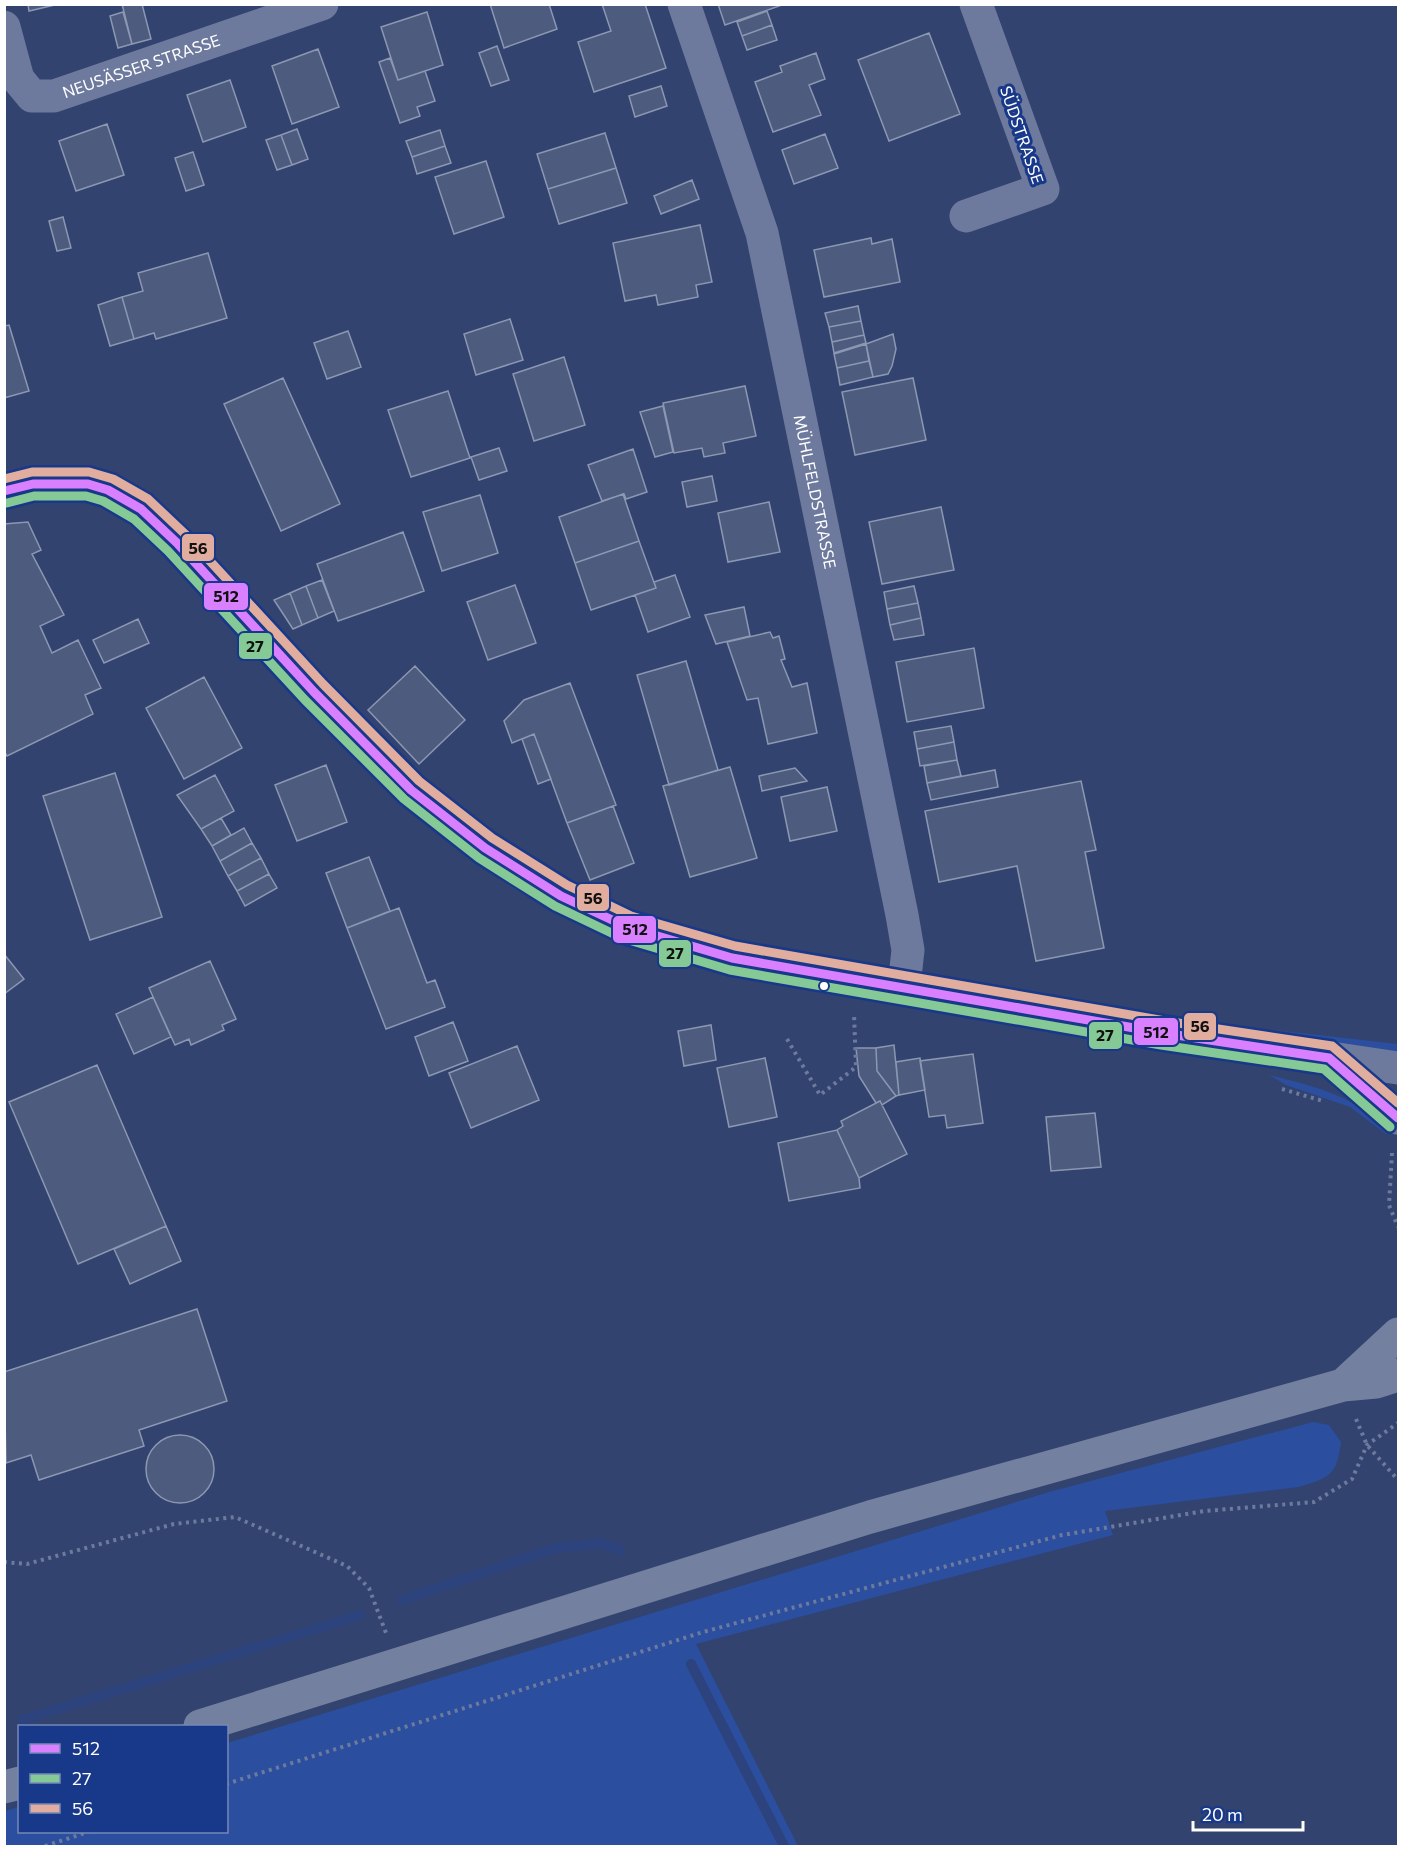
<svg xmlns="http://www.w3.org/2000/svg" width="1403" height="1851" font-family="Commissioner,sans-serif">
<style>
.green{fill:#2b4e9f}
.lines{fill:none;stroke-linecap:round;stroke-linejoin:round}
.stream{stroke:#2c437e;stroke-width:10}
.building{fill:#4c5b7e;stroke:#8c97b2;stroke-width:1.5}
.path{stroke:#6e7a9d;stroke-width:4;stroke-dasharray:3 4.5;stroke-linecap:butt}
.minor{stroke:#6e7a9d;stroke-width:33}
.secondary{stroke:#7480a0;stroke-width:33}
.bus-1-casing{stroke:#183889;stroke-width:14}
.bus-2-casing{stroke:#183889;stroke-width:14}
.bus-3-casing{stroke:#183889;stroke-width:14}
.bus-1{stroke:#d880ff;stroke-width:9}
.bus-2{stroke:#85ca96;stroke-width:9}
.bus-3{stroke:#e1ad9e;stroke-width:9}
.bus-dot{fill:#fff;stroke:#183889;stroke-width:2}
.labels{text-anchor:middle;stroke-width:6;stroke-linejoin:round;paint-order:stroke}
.street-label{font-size:16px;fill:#fff;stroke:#183889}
.line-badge{stroke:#183889;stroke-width:2}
.pale-badge-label{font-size:16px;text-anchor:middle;font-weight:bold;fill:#111}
</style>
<rect width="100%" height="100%" fill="#32436f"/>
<!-- green -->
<path class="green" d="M1274 1030 1398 1044V1052L1293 1037Z
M1269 1075C1315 1086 1357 1097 1391 1131L1386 1134 1350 1107 1286 1085Z
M1313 1422 1329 1425 1341 1442C1337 1476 1329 1478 1298 1487L1105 1511 1113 1535 696 1644 798 1846H5V1811L19 1807 20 1832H226L227 1743 1049 1492Z"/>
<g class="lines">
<!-- stream -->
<path class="stream" d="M402 1600 556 1548 601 1543 620 1550
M691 1664 784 1846
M22 1720 360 1615"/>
</g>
<!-- building -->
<path class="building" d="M28 4H59L29 11Z
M122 4H142L151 39 132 44Z
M490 4H549L557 29 504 48Z
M602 4H645L666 68 594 92 578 42 611 31Z
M718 4H782V5L725 25Z
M767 11 772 25 742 36 737 22Z
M123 12 132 44 118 48 110 16Z
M427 12 443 65 398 80 381 27Z
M772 25 777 40 747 50 742 36Z
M929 33 960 114 889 141 858 60Z
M497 46 509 80 491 86 479 53Z
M318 49 339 107 292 124 272 66Z
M816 53 825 79 809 85 821 115 773 132 755 82 782 72 780 66Z
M390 58 398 80 425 71 435 101 417 107 420 116 400 123 379 62Z
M230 80 246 127 203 142 187 95Z
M661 86 667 106 635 117 629 96Z
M107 124 124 175 76 191 59 141Z
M297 129 308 159 292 165 281 135Z
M440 130 445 146 412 157 406 141Z
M605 133 616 168 548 189 537 154Z
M825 134 838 168 794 184 782 150Z
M281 135 292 165 277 170 266 140Z
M445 146 451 163 417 174 412 157Z
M193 152 204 185 186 191 175 158Z
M486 161 504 217 454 234 435 177Z
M616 168 627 203 559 224 548 189Z
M692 180 699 199 661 214 654 196Z
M63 217 71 248 57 251 49 221Z
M700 225 712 282 696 285 698 297 658 305 656 295 625 301 613 243Z
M871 238 872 244 892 239 900 282 824 297 814 250Z
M208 253 227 318 156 339 154 333 134 339 122 297 143 291 138 273Z
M122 297 134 339 110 346 98 305Z
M858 306 861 321 829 327 825 313Z
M510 319 523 360 476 375 464 334Z
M861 321 864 335 832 342 829 327Z
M9 325 29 391 4 398V326Z
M348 331 361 367 327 379 314 343Z
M893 334 896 349 892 366 888 374 873 377 866 344Z
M864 335 866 343 834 353 832 342Z
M866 344 869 361 837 368 834 354Z
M564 357 585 425 534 441 513 374Z
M869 361 873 377 840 385 837 368Z
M283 378 340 504 281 531 224 404Z
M913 378 926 440 855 455 842 392Z
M745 386 756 436 723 443 725 453 704 457 702 448 674 453 663 403Z
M448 391 470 458 411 477 388 410Z
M663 406 673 452 655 457 640 412Z
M499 448 507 471 479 480 471 457Z
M633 449 647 492 626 499 624 494 602 501 588 465Z
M712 476 717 501 687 507 682 482Z
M623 494 639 541 575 563 559 517Z
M480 495 498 553 442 571 423 512Z
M769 502 780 552 728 562 718 513Z
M941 507 954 570 882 584 869 522Z
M28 522 41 550 32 554 64 615 40 626 52 653 78 640 101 688 85 695 93 714 7 756 4 750V524Z
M403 532 424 591 338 621 317 564Z
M639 541 656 588 591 610 575 563Z
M675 575 690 617 648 632 635 595 656 588 654 582Z
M322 580 334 611 318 618 306 586Z
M515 585 536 643 488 660 467 602Z
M306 586 318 618 302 625 290 593Z
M914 586 918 603 887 609 884 592Z
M290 593 302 625 293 629 274 600Z
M918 603 921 618 890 625 887 609Z
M744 607 750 636 716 644 705 615Z
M921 618 924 635 894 640 890 625Z
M138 619 149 643 104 663 93 640Z
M770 632 773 638 779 636 785 659 781 660 792 687 807 683 817 733 768 744 758 698 747 700 727 642Z
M974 648 984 708 907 722 896 662Z
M686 661 718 770 669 785 637 675Z
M415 666 465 720 419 764 368 710Z
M204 677 242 748 184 779 146 708Z
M570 683 616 805 567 823 534 734 512 743 504 721 524 700Z
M951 726 954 742 917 749 914 732Z
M534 734 551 779 538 784 522 739Z
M954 742 957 760 920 766 917 749Z
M957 760 961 776 927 783 924 766Z
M326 765 347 822 297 841 275 785Z
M730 767 757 858 690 877 663 786Z
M795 768 807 781 762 791 759 776Z
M995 770 998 787 931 800 927 783Z
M115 773 162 917 90 940 43 796Z
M215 775 234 811 201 829 177 795Z
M1081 781 1096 850 1085 852 1104 948 1036 961 1017 866 939 882 925 811Z
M827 787 837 831 790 841 781 797Z
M613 806 634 863 590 880 567 823Z
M221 818 231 835 212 846 201 829Z
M244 828 252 843 220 861 212 846Z
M252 843 261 858 228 876 220 861Z
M369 857 390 911 347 928 326 873Z
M261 858 269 874 237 891 228 876Z
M269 874 277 888 245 906 237 891Z
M399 908 427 983 435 980 445 1007 386 1029 347 928Z
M4 954 24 979 4 994Z
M210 961 236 1019 222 1025 224 1030 191 1045 189 1039 175 1045 149 988Z
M153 997 171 1037 134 1054 116 1014Z
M453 1022 468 1061 429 1076 415 1037Z
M711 1025 716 1060 684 1066 678 1031Z
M894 1045 899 1095 896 1096 877 1071 876 1048Z
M517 1046 539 1100 471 1128 449 1073Z
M856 1048H876L877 1071 896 1096 882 1105 880 1101 876 1103 859 1076Z
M973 1054 983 1123 947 1128 945 1115 929 1117 920 1061Z
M765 1058 777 1117 729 1127 717 1068Z
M920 1058 925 1090 899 1095 896 1062Z
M97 1065 166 1226 78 1264 9 1102Z
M880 1101 907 1154 859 1178 837 1130 843 1126 841 1121Z
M1095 1113 1101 1167 1051 1171 1046 1117Z
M837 1130 859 1178 860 1188 789 1201 778 1143Z
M166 1226 181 1261 130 1284 114 1249Z
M197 1309 227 1401 139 1430 144 1446 39 1480 31 1455 6 1463 4 1372Z
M146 1469a34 34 0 1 1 68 0a34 34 0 1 1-68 0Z"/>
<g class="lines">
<!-- path -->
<path class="path" d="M787 1039 820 1095 856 1067 854 1014
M1282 1089 1323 1101
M1392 1153 1389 1205 1398 1227
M1356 1419 1367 1445 1398 1480
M4 1562 27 1564 174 1524 235 1517 347 1566 369 1588 386 1633
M226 1784 703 1632 1062 1535 1205 1511 1314 1502 1352 1479 1367 1445 1398 1423
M45 1846 88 1832"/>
<!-- minor -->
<g class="minor">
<path id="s1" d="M684 4 762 233 902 915 908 950 904 986"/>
<path id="s2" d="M4 27 18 79 32 96H54L322 4"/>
<path d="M966 216 1043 189 976 4"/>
<path d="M4 491C36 484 75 477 106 490 166 514 207 577 249 623 323 702 396 783 483 847 527 879 578 909 628 928 728 965 834 974 938 992 1091 1020 1244 1046 1398 1068"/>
<path d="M1329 1058 1398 1118"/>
</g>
<!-- secondary -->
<path class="secondary" d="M1343 1385 1398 1334
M200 1726 870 1517 1343 1385 1376 1382 1398 1375
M4 1787 20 1783"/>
<defs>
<path id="bus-1" d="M4 491 33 484H88L108 490 141 509 177 543 314 692 411 790 485 848 561 896 627 927 732 958 1163 1033 1329 1058 1398 1118"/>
<path id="bus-2" d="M7 503 34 496H86L103 501 134 519 168 551 305 700 404 799 479 858 555 906 622 938 730 970 1161 1045 1324 1069 1390 1127"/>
<path id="bus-3" d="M4 479 32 472H89L113 479 148 499 186 535 323 684 419 781 492 838 567 885 631 916 735 946 1165 1021 1332 1046 1398 1103"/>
</defs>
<!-- bus-1 casing -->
<use href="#bus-1" class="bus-1-casing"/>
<!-- bus-2 casing -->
<use href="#bus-2" class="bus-2-casing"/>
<!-- bus-3 casing -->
<use href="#bus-3" class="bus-3-casing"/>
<!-- bus-1 -->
<use href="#bus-1" class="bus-1"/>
<!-- bus-2 -->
<use href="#bus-2" class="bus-2"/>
<!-- bus-3 -->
<use href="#bus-3" class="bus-3"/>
</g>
<!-- markers -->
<circle class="bus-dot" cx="824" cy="986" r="5"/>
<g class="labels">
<!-- street labels -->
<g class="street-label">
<text dy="6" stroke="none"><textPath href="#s2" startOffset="190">NEUSÄSSER STRASSE</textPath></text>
<text transform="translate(1022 135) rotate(71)" y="6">SÜDSTRASSE</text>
<text dy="6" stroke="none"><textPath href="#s1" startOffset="506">MÜHLFELDSTRASSE</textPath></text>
</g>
</g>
<g class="line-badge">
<rect x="181" y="533" width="34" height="29" rx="6" fill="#e1ad9e"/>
<rect x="203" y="582" width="46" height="29" rx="6" fill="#d880ff"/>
<rect x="238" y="632" width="35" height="28" rx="6" fill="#85ca96"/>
<rect x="576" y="883" width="34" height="29" rx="6" fill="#e1ad9e"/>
<rect x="612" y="915" width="45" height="29" rx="6" fill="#d880ff"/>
<rect x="658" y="939" width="34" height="29" rx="6" fill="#85ca96"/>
<rect x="1183" y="1012" width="34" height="29" rx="6" fill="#e1ad9e"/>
<rect x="1133" y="1017" width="46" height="29" rx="6" fill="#d880ff"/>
<rect x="1088" y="1021" width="35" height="29" rx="6" fill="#85ca96"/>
</g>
<g class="pale-badge-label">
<text x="198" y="554">56</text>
<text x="226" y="602">512</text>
<text x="255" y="652">27</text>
<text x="593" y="904">56</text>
<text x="635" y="935">512</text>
<text x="675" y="959">27</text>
<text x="1200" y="1032">56</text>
<text x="1156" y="1038">512</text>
<text x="1105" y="1041">27</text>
</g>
<!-- border -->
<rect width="1403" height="1851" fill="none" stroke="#ffffff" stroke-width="12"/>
<!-- legend -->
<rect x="18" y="1725" width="210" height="108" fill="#183889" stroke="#7488b8" stroke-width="1.5"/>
<rect x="30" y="1744" width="30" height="9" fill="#d880ff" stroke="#7488b8" stroke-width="1.5"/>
<text x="72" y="1755" font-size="18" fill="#ffffff">512</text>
<rect x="30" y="1774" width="30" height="9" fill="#85ca96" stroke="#7488b8" stroke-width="1.5"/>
<text x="72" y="1785" font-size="18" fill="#ffffff">27</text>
<rect x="30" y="1804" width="30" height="9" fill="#e1ad9e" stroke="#7488b8" stroke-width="1.5"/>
<text x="72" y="1815" font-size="18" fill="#ffffff">56</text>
<!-- scale -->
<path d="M1193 1821v9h110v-9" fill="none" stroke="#ffffff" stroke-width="3"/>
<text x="1202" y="1821" font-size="18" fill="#ffffff" stroke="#183889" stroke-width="4.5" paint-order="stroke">20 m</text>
</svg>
